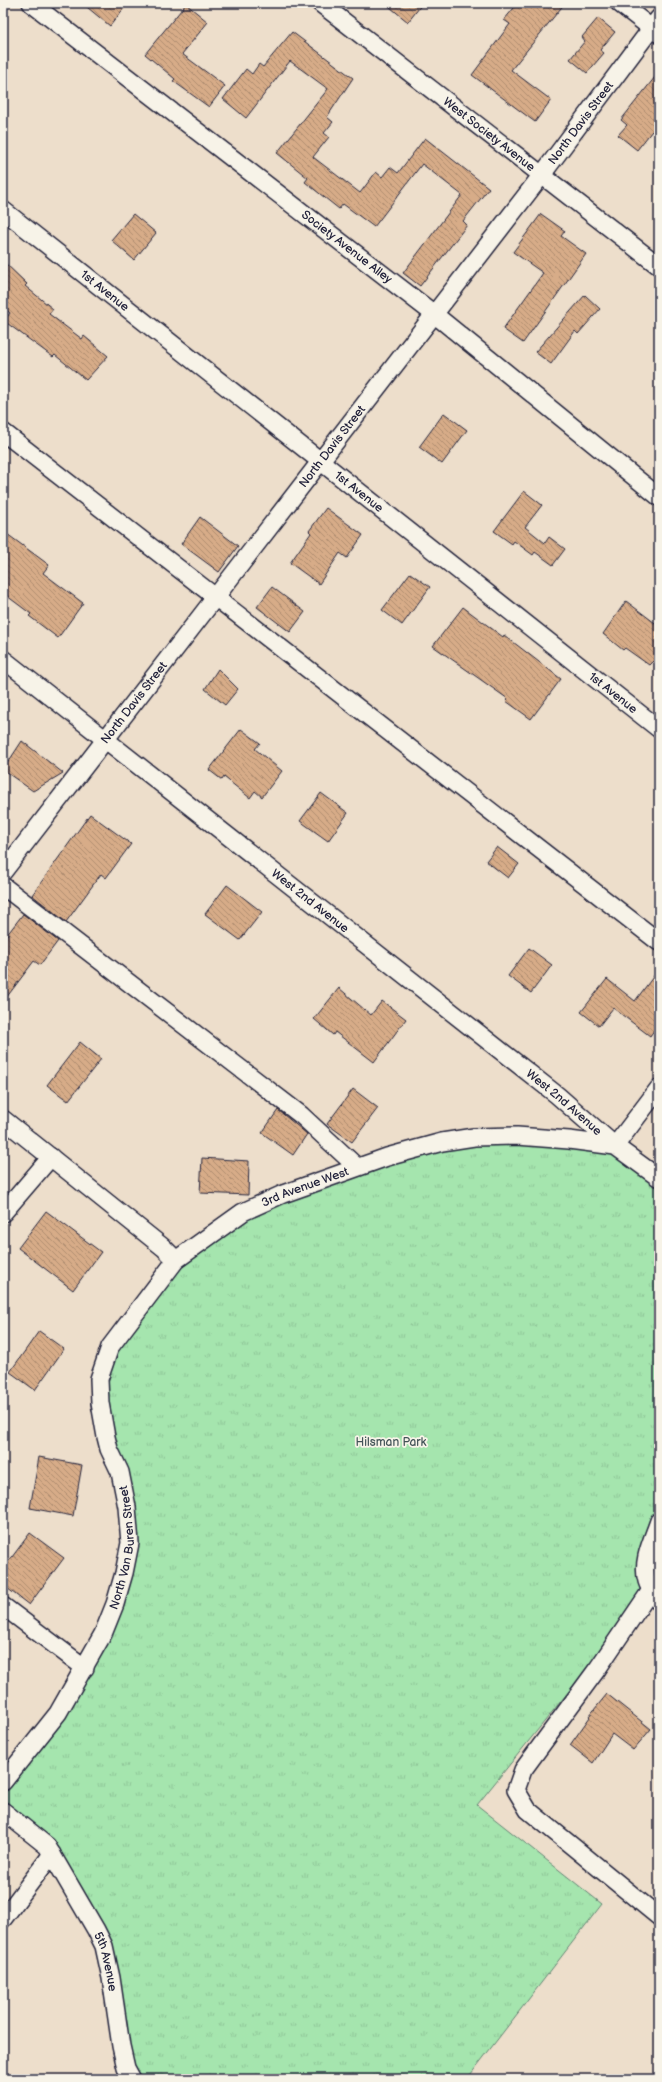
<svg xmlns="http://www.w3.org/2000/svg" width="662" height="2082" font-family="'Balsamiq Sans',sans-serif">
<style>
.park{fill:url(#park-tufts);stroke:#648474}
.building{fill:url(#building-back-hatch);stroke:#22223b}
.lines{fill:none;stroke-linecap:round;stroke-linejoin:round}
.minor-casing{stroke:#22223b;stroke-width:20}
.minor{stroke:#f7f3e8;stroke-width:17}
.labels{text-anchor:middle;stroke-width:3.5;stroke-linejoin:round;paint-order:stroke}
.street-label{font-size:12px;fill:#22223b;stroke:#f7f3e8}
.park-label{font-size:12px;fill:#435358;stroke:#f7f3e8}
</style>
<defs>
<pattern id="park-tufts" width="24" height="20" patternUnits="userSpaceOnUse"><rect width="24" height="20" fill="#a5e5ae"/><path d="M3 7l-1-3M5 7V3M7 7l1-3M15 17l-1-3M17 17v-4M19 17l1-3" fill="none" stroke="#8ec497"/></pattern>
<pattern id="building-back-hatch" width="6" height="6" patternUnits="userSpaceOnUse"><rect width="6" height="6" fill="#d7ac88"/><path d="M-1 5l2 2M0 0l6 6M5-1l2 2" fill="none" stroke="#ae8c70"/></pattern>
</defs>
<rect width="100%" height="100%" fill="#eddecb"/>
<filter id="ink" filterUnits="userSpaceOnUse"><feTurbulence type="fractalNoise" baseFrequency=".025" numOctaves="2"/><feDisplacementMap in="SourceGraphic" scale="8" xChannelSelector="R" yChannelSelector="G"/><feConvolveMatrix kernelMatrix="1 2 1 2 8 2 1 2 1" color-interpolation-filters="sRGB"/></filter>
<g filter="url(#ink)">
<!-- park -->
<path class="park" d="M474 1139 611 1148 659 1179V1517L650 1591 477 1805 602 1904 467 2079H136L115 1976 49 1843 3 1807V1787L62 1714 128 1572 111 1446 103 1371 178 1261 278 1198Z"/>
<!-- building -->
<path class="building" d="M82 3H128L110 26Z
M385 3H423L408 22Z
M518 3H565L511 70 551 100 535 122 472 75 510 24 504 20Z
M186 4 208 22 182 54 225 86 209 107 173 81 175 79 145 54Z
M598 18 615 32 600 50 604 53 587 73 570 59 585 41 582 37Z
M292 32 353 78 327 117 333 122 324 133 329 137 313 157 360 193 376 172 382 177 390 167 398 173 425 138 489 188 463 221 467 225 420 286 403 273 462 195 422 164 374 227 343 204 339 209 305 182 308 178 277 153 328 89 290 61 246 118 223 99 246 69 252 74 259 64 263 67Z
M659 72V136L652 131 637 150 618 135 627 125 621 120Z
M133 214 156 233 134 260 111 240Z
M541 214 565 231 561 236 586 254 523 343 503 329 543 273 513 252Z
M3 261 27 284 25 286 53 309 49 314 82 339 84 336 108 356 86 380 55 355 53 357 4 321 10 313 3 307Z
M585 295 600 309 578 334 575 331 551 364 535 352Z
M444 413 467 430 442 464 419 447Z
M524 491 542 505 525 527 545 543 549 537 565 549 553 565 535 552 533 555 514 541 512 544 494 531Z
M326 508 363 535 347 558 340 553 319 584 290 563 311 533 309 531Z
M200 517 238 546 219 572 181 544Z
M3 531 49 565 43 573 83 603 58 638 29 616 31 614 3 593Z
M410 573 430 587 402 625 382 610Z
M272 587 305 612 290 632 257 607Z
M626 601 659 626V666L653 661 649 665 625 648 623 650 603 634Z
M463 607 503 637 504 635 561 679 531 719 506 701 508 699 433 646Z
M218 669 238 689 225 705 205 689Z
M241 729 260 743 255 749 282 771 262 797 255 791 250 798 224 777 222 780 209 770Z
M22 741 63 773 33 791 3 770Z
M321 793 348 813 328 841 300 821Z
M90 814 131 844 106 878 101 874 66 922 32 895Z
M497 847 519 864 508 878 486 861Z
M227 885 262 912 240 940 205 914Z
M23 914 58 941 40 965 34 961 3 1002V940Z
M529 948 552 965 531 993 508 976Z
M659 969V1023L650 1036 613 1008 599 1026 581 1012 607 979 635 1001Z
M339 988 371 1015 382 1001 406 1019 374 1062 335 1032 333 1035 314 1019Z
M80 1042 101 1059 68 1101 47 1085Z
M353 1089 378 1108 352 1142 327 1124Z
M278 1110 307 1134 293 1155 262 1133Z
M202 1158 249 1161 248 1195 200 1193Z
M46 1211 101 1252 73 1290 18 1248Z
M39 1331 64 1349 35 1390 10 1372Z
M39 1457 82 1465 73 1516 30 1508Z
M30 1533 64 1558 29 1605 3 1585V1569Z
M607 1694 651 1729 633 1750 612 1734 593 1763 570 1745 590 1717 589 1716Z"/>
<g class="lines">
<defs>
<g id="minor">
<path id="s1" d="M31 3 434 314 659 497"/>
<path id="s2" d="M320 3 659 266"/>
<path d="M619 3 659 34"/>
<path id="s3" d="M3 210 659 729"/>
<path d="M3 432 659 942"/>
<path id="s4" d="M3 659 557 1095 615 1146 659 1088"/>
<path id="s5" d="M3 872 541 176 659 18"/>
<path d="M3 886 301 1115 357 1167"/>
<path d="M3 1119 164 1248 176 1260"/>
<path d="M3 1213 51 1157"/>
<path d="M659 1521C653 1539 641 1561 647 1581 649 1588 655 1596 659 1602"/>
<path d="M651 1590 598 1668 523 1770 516 1790 528 1810 659 1917"/>
<path d="M3 1606 85 1668"/>
<path id="s6" d="M3 1782 58 1713 103 1634 115 1604 124 1573 130 1543 127 1507 120 1472 109 1449 106 1437 100 1403 99 1379 110 1347 176 1260 243 1212 283 1194 387 1157 442 1142 474 1137 517 1136 569 1140 615 1146 659 1178"/>
<path id="s7" d="M3 1811 47 1846 96 1930 104 1946 111 1978 121 2046 126 2068 132 2079"/>
<path d="M3 1919 52 1854"/>
</g>
</defs>
<!-- minor casing -->
<use href="#minor" class="minor-casing"/>
<!-- minor -->
<use href="#minor" class="minor"/>
</g>
</g>
<g class="labels">
<!-- street labels -->
<g class="street-label">
<text dy="4" stroke="none"><textPath href="#s5" startOffset="946">North Davis Street</textPath></text>
<text dy="4" stroke="none"><textPath href="#s2" startOffset="214">West Society Avenue</textPath></text>
<text dy="4" stroke="none"><textPath href="#s1" startOffset="399">Society Avenue Alley</textPath></text>
<text dy="4" stroke="none"><textPath href="#s3" startOffset="130">1st Avenue</textPath></text>
<text dy="4" stroke="none"><textPath href="#s5" startOffset="538">North Davis Street</textPath></text>
<text dy="4" stroke="none"><textPath href="#s3" startOffset="454">1st Avenue</textPath></text>
<text dy="4" stroke="none"><textPath href="#s3" startOffset="778">1st Avenue</textPath></text>
<text dy="4" stroke="none"><textPath href="#s5" startOffset="214">North Davis Street</textPath></text>
<text dy="4" stroke="none"><textPath href="#s4" startOffset="391">West 2nd Avenue</textPath></text>
<text dy="4" stroke="none"><textPath href="#s4" startOffset="715">West 2nd Avenue</textPath></text>
<text dy="4" stroke="none"><textPath href="#s6" startOffset="735">3rd Avenue West</textPath></text>
<text dy="4" stroke="none"><textPath href="#s6" startOffset="269">North Van Buren Street</textPath></text>
<text dy="4" stroke="none"><textPath href="#s7" startOffset="187">5th Avenue</textPath></text>
</g>
<!-- park labels -->
<g class="park-label">
<text x="391" y="1446">Hilsman Park</text>
</g>
</g>
<!-- margin -->
<rect width="662" height="2082" fill="none" stroke="#f7f3e8" stroke-width="16"/>
<rect x="8" y="8" width="646" height="2066" fill="none" stroke="#22223b" stroke-width="1.5" filter="url(#ink)"/>
</svg>
